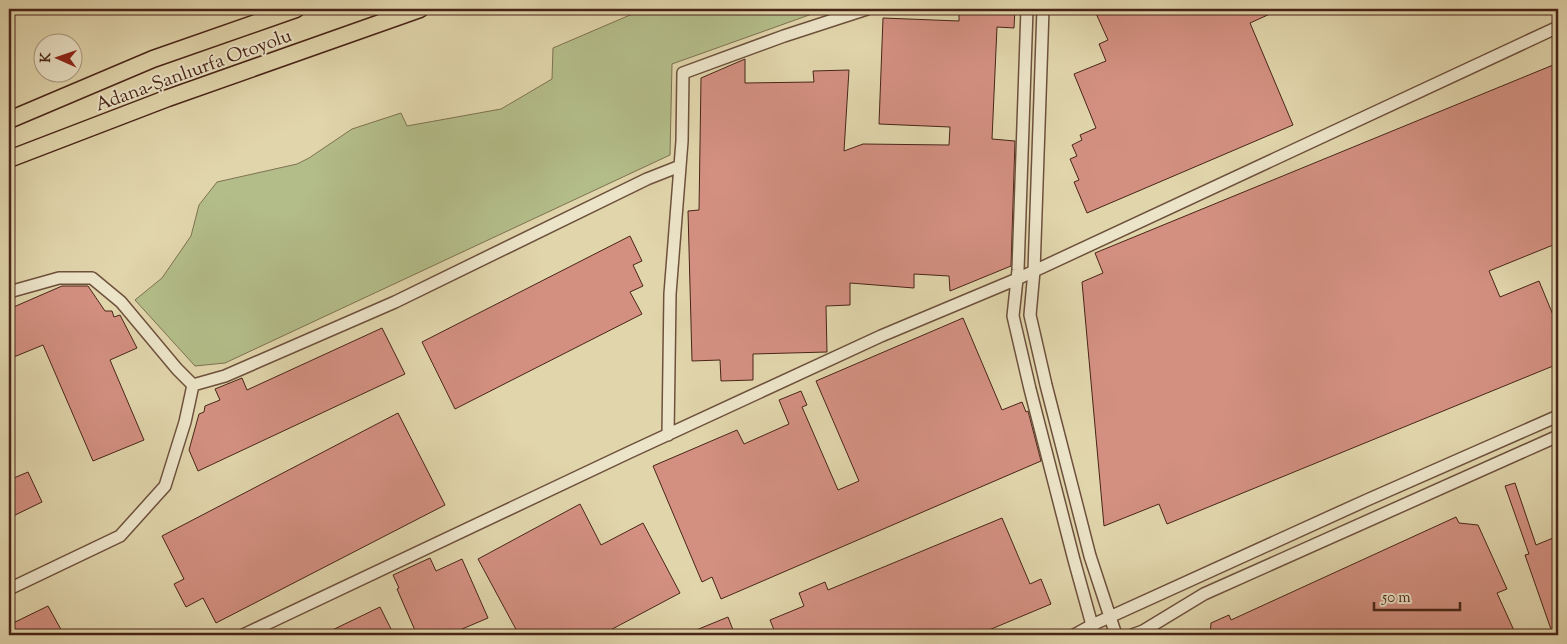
<svg xmlns="http://www.w3.org/2000/svg" width="1567" height="644" font-family="'Sorts Mill Goudy',serif">
<style>
.green{fill:#b3bd89;stroke:#7e7150}
.building{fill:#d39081;stroke:#482517}
.lines{fill:none;stroke-linecap:round;stroke-linejoin:round}
.minor-casing{stroke:#6e513c;stroke-width:14}
.highway-casing{stroke:#482517;stroke-width:19}
.minor{stroke:#ece4c9;stroke-width:11}
.highway{stroke:#e1d5ac;stroke-width:16}
.labels{text-anchor:middle;stroke-width:4;stroke-linejoin:round;paint-order:stroke}
.street-label{font-size:19px;fill:#482517;stroke:#ece4c9}
</style>
<rect width="100%" height="100%" fill="#e1d5ac"/>
<filter id="stains"><feTurbulence type="fractalNoise" baseFrequency=".004" numOctaves="4"/><feColorMatrix values="0 0 0 0 .2 0 0 0 0 .09 0 0 0 0 .02 0 0 0 .5 -.17"/></filter>
<radialGradient id="worn" r=".72"><stop offset=".6" stop-color="#630" stop-opacity="0"/><stop offset="1" stop-color="#630" stop-opacity=".3"/></radialGradient>
<!-- green -->
<path class="green" d="M644 9H826L672 64 670 155 225 363 195 366 135 300 162 278 191 236 199 205 217 182 297 164 309 158 352 129 401 113 407 126 501 109 552 79 553 48Z"/>
<!-- building -->
<path class="building" d="M959 9H1015L1014 28 997 27 992 139 1015 141 1011 266 950 291 949 276 914 274V288L850 283V305L826 306 827 352 753 354V380L721 381 720 360 692 361 688 211 699 210 701 78 745 59V83L814 82 813 71 849 70 844 151 863 144 949 145 950 127 879 124 883 18 959 21Z
M1094 9H1281L1250 23 1293 125 1087 213 1074 182 1079 180 1070 159 1077 156 1072 145 1082 140 1080 135 1096 128 1074 74 1106 61 1099 44 1108 40Z
M1558 63V243L1489 271 1500 297 1539 281 1558 327V364L1167 524 1159 504 1104 526 1082 282 1103 273 1095 253Z
M630 236 642 261 633 265 643 286 630 292 642 314 455 409 422 342Z
M62 286H88L105 311H112L114 317 120 315 137 348 110 360 144 440 93 461 43 345 9 359V309Z
M963 318 1002 410 1022 402 1026 412 1028 411 1041 461 721 599 712 577 702 582 653 466 737 430 744 444 789 424 779 400 801 391 807 405 802 407 838 490 859 481 816 381Z
M382 328 405 374 198 471 189 450 199 414 204 412 205 406 220 400 215 389 242 378 247 390Z
M398 413 445 505 216 623 203 598 186 607 174 584 184 579 162 536Z
M28 472 42 502 9 518V480Z
M1515 483 1536 545 1558 536V635H1553L1525 555 1529 554 1505 486Z
M580 504 601 545 643 523 680 593 601 635H519L478 559Z
M1456 517 1459 523 1478 525 1507 589 1497 593 1516 635H1210L1211 623 1229 615 1231 620Z
M1002 518 1030 584 1041 579 1051 604 977 635H776L770 620 804 606 799 593 825 582 828 590Z
M430 558 436 571 462 559 488 618 448 635H417L397 589 399 588 393 575Z
M48 606 64 635H9V625Z
M380 607 394 635H322Z
M728 617 735 635H684Z"/>
<g class="lines">
<defs>
<path id="minor" d="M1027 9 1018 270 1013 316 1030 389 1074 560 1092 625 1094 635
M1043 9 1034 271 1030 315 1046 385 1090 556 1116 635
M9 292 59 278H92L121 302 177 369 193 385
M193 385 225 376 395 302 647 179 680 166
M668 435 670 294 682 141 683 73 784 36 867 9
M9 589 120 536 165 486 185 422 193 385
M243 635 630 452 881 336 1017 279 1558 27
M1074 635 1092 625 1367 500 1558 416
M1132 635 1143 631 1204 594 1558 436"/>
<path id="highway" d="M9 120 153 59 296 9
M9 159 168 98 420 9"/>
</defs>
<!-- minor casing -->
<use href="#minor" class="minor-casing"/>
<!-- highway casing -->
<use href="#highway" class="highway-casing"/>
<!-- minor -->
<use href="#minor" class="minor"/>
<!-- highway -->
<use href="#highway" class="highway"/>
</g>
<g class="labels">
<!-- street labels -->
<g class="street-label">
<text transform="translate(193 69) rotate(-20)" y="7">Adana-Şanlıurfa Otoyolu</text>
</g>
</g>
<!-- margin -->
<rect width="1567" height="644" fill="none" stroke="#e1d5ac" stroke-width="30"/>
<rect x="10" y="10" width="1547" height="624" fill="none" stroke="#482517" stroke-width="2.5"/>
<rect x="15" y="15" width="1537" height="614" fill="none" stroke="#482517"/>
<!-- north arrow -->
<g transform="translate(58 58) rotate(272)"><circle r="24" fill="#ece4c9" stroke="#aa9882"/>
<path d="M0-4L9 19L0 12L-9 19Z" fill="#8f2418"/>
<text y="-8" font-size="14" font-weight="bold" text-anchor="middle" fill="#482517">K</text>
</g>
<!-- scale -->
<path d="M1374 602v8h86v-8" fill="none" stroke="#482517" stroke-width="2.5"/>
<text x="1382" y="602" font-size="15" fill="#482517" stroke="#ece4c9" stroke-width="4" paint-order="stroke">50 m</text>
<rect width="100%" height="100%" filter="url(#stains)"/>
<rect width="100%" height="100%" fill="url(#worn)"/>
</svg>
